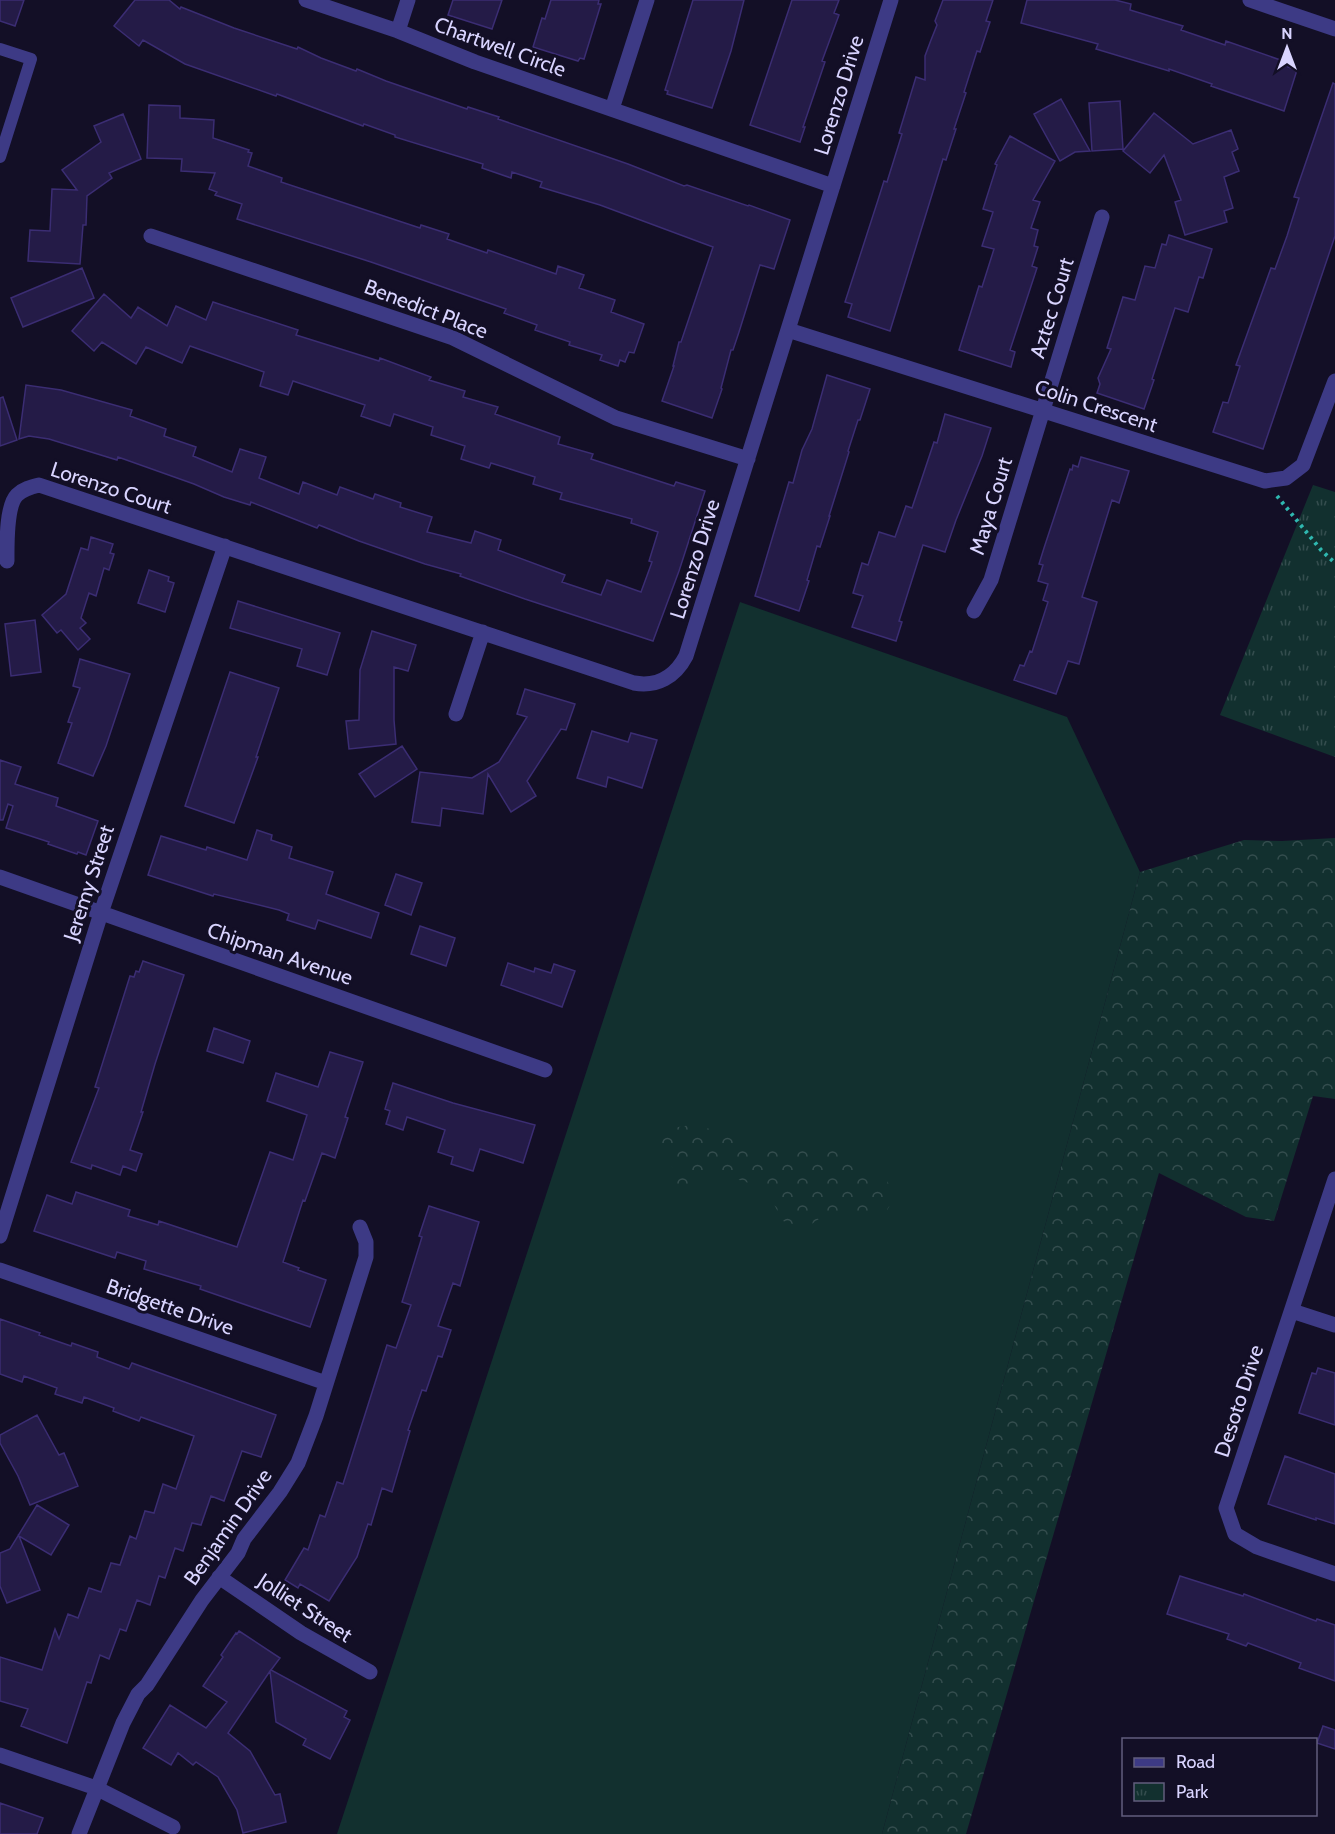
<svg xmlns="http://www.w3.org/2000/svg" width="1335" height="1834" font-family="Cabin,sans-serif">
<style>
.green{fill:#12302f}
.forest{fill:url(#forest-crowns)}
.park{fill:url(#park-tufts)}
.building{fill:#241b47;stroke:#3b2d73;stroke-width:1.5}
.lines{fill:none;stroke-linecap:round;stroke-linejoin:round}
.path{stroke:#2fb8b0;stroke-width:4;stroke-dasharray:3 4.5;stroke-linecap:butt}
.lane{stroke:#3d3a85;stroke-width:12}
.street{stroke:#3d3a85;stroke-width:15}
.labels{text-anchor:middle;stroke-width:6;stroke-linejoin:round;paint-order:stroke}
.street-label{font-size:21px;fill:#d9d4ff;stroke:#130f26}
</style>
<defs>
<pattern id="forest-crowns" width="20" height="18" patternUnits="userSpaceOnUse" patternTransform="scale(1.5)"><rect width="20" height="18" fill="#12302f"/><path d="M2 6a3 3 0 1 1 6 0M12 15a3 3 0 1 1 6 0" fill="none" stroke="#344d4e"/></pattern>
<pattern id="park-tufts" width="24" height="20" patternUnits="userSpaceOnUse" patternTransform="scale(1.5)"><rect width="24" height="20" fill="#12302f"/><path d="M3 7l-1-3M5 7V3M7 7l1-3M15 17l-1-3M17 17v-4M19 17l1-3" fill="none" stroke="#344d4e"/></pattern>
</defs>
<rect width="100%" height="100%" fill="#130f26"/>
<!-- green -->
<path class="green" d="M740 602 1067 717 1140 872 882 1834H337Z"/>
<!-- forest -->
<path class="forest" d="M1335 838V1099L1313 1096 1274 1221 1246 1217 1159 1173 966 1834H882L1140 872 1244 840 1282 841Z
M697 1124 734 1139 787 1152 830 1145 848 1160 884 1175 895 1196 885 1214 850 1218 826 1214 806 1228 783 1221 765 1188 717 1173 695 1186 678 1187 673 1168 660 1148 666 1129Z"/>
<!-- park -->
<path class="park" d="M1313 485 1335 492V757L1220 715Z"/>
<!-- building -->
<path class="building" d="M0 0H24L15 26 0 21Z
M135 0H169L180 9 181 7 234 28 297 49 298 47 321 58 356 71 357 69 386 81 467 109 468 107 499 117 498 119 628 164 684 186 687 185 748 206 749 205 790 220 774 269 760 265 739 332 733 350H731L721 388 722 389 712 418 662 401 674 366H673L679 342H681L713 247 600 205 540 187 542 182 512 172 511 178 482 168 483 164 395 137V135L364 124 363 126 277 94 276 96 185 64 143 40 139 46 114 26Z
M453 0H502L492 29 448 15Z
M551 0H599L598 4H601L584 59 580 58 578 61 533 47 542 18 545 19Z
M693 0H744L731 51 712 108 667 94 668 91 665 90Z
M792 0H839L834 13 839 15 822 61 825 62 803 127H805L800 142 750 125Z
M943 0H993L986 21 990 22 980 52 977 51 964 92 966 93 954 129H956L946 160 943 159 890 331 848 317 852 304 845 302 878 200 884 181 887 182 902 134 899 133 916 77 925 80V56L931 40 937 25 935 21Z
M1027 0H1115L1131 4 1130 10 1183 26 1181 30 1225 45 1226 41 1289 63 1288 67 1297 70 1284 111 1211 86 1212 84 1169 69V71L1096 49 1098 44 1021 23Z
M1333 83 1335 84V236L1263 449 1213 432 1223 402 1228 403 1240 366 1236 365 1271 268 1275 269 1287 236 1299 198 1294 197Z
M1061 99 1090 151 1075 152 1060 161 1034 114Z
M1120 101 1123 149 1092 151 1089 103Z
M149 105 180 106V118L214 120 213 138 249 150 248 152 252 153 248 166 282 178 281 182 420 228 421 225 449 234 447 239 487 253 488 250 556 274 558 266 584 275 579 288 615 300 611 312 644 324 634 353 629 352 625 362 620 360 618 366 600 360 602 355 569 345 570 342 535 330 537 325 504 313 506 309 371 262 237 219 242 204 215 195 217 192 209 189 215 173 181 171 182 159 147 158Z
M1154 113 1193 144 1231 130 1238 149 1232 152 1239 171 1224 177 1233 208 1224 211 1227 222 1185 235 1175 202 1181 200 1164 155 1150 173 1123 151Z
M123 114 141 159 109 173 112 178 87 196 86 225H83L80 264 28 261 30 230 50 231 52 189 77 190 62 170 101 142 94 126Z
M1010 136 1055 161 1033 200 1040 202 1031 228 1038 230 1034 246 1038 247 1032 266 1037 268 1010 350 1015 352 1011 367 959 350 979 286 982 287 994 249 982 246 993 212 983 209 997 165 995 164Z
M1169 235 1212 249 1203 278 1199 277 1188 312 1175 308 1152 379 1154 380 1144 409 1097 393 1100 384 1098 378 1111 349 1107 348 1123 297 1135 300 1145 266 1155 268 1162 244 1166 245Z
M82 268 94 298 23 327 11 298Z
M104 294 131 318 138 307 167 326 176 306 206 320 213 302 298 330 296 335 379 361 380 358 431 377 429 380 465 391 463 397 498 407 495 414 560 437 558 444 593 454 591 459 674 486 676 482 705 491 679 571 653 641 525 599 460 576 461 574 425 564 359 541 319 525 317 528 251 502 250 505 224 497 194 484 118 457 117 460 49 439 29 436 19 439 26 385 61 390 132 410 130 416 166 429 164 436 196 447 193 456 232 472 240 449 266 457 259 478 299 494 303 482 337 495 340 487 373 499 375 494 401 503 400 507 432 517 427 532 471 543 475 531 501 540 498 550 565 575 562 582 601 595 607 580 641 592 652 562 649 561 658 532 631 523 632 519 560 499 562 493 533 484 535 477 491 463 489 468 461 459 465 446 431 435 433 427 394 414 390 426 361 416 365 405 293 381 288 395 260 386 264 372 190 346 182 363 146 347 136 364 102 342 94 351 72 331Z
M827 375 870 389 860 420H858L848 451 849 452 829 516H830L820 547 817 546 807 580 809 581 799 611 755 596 780 512 789 482 793 483 802 450 812 429Z
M3 397 17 440 0 446V398Z
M945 414 991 428 982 456 956 520 945 552 923 545 899 621 902 622 896 641 852 627 863 596 853 593 862 563 868 565 879 532 895 537 906 506 912 508 934 442 937 443Z
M1081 457 1129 471 1119 503 1112 500 1082 597 1097 602 1079 664 1068 661 1056 694 1014 680 1020 665 1024 666 1030 651 1032 652 1048 602 1043 600 1048 584 1038 581 1043 565 1039 564 1044 548 1070 469 1072 470 1073 465 1078 467Z
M91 537 113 544 110 553 114 554 109 570 104 568 96 596 89 593 81 618 86 623 80 628 90 639 78 650 61 630 57 633 42 615 66 594 81 548 88 550Z
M149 570 169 577 168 581 174 583 165 612 138 603Z
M238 601 340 633 327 675 297 666 302 649 230 628Z
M35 620 41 672 11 676 5 624Z
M372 631 416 645 408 671 394 667V720L396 744 349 749 346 721 359 720 360 670Z
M80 659 130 674 106 746 93 776 58 763 72 723 68 722 80 688 73 686Z
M230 672 279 688 256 757H258L234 823 185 806Z
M525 689 575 704 566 730 561 729 527 781 536 796 511 812 488 774 483 814 442 808 440 826 412 822 420 772 472 778 499 762 527 717 517 714Z
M592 731 628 742 631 733 657 740 642 788 608 777 606 787 577 778Z
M402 746 417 769 375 797 359 774Z
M0 760 21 767 15 784 58 798 56 806 98 821 86 855 78 852 77 854 48 844 49 842 6 828 13 806 8 804 3 820H0Z
M257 830 272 835 271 840 292 847 289 858 333 872 326 894 379 913 371 938 318 920 315 929 287 920 289 914 279 910 214 894 213 896 148 875 161 836 206 850 207 847 247 860Z
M396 874 422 883 411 915 385 905Z
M420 926 455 938 446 966 411 954Z
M143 961 184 975 155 1064 141 1112H143L130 1150 142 1154 136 1171 123 1166 120 1175 92 1165 91 1169 71 1162 99 1088 95 1087 130 976 134 977 136 971 139 972Z
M508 963 534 972 535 968 551 973 554 964 575 971 562 1007 501 985Z
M214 1028 250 1041 243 1063 207 1051Z
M330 1052 363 1062 345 1117 348 1118 335 1158 322 1153 305 1201 303 1200 283 1262 299 1268 298 1270 326 1280 310 1327 200 1289 201 1286 144 1269 146 1261 117 1252 115 1258 34 1231 47 1195 72 1204 76 1192 130 1210 128 1216 158 1225 159 1221 237 1247 270 1152 293 1160 307 1115 267 1101 276 1073 318 1087Z
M393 1083 453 1103 535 1125 523 1163 480 1149 473 1171 451 1164 453 1157 438 1152 445 1130 407 1117 403 1130 386 1124 390 1111 385 1109Z
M429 1206 479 1222 460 1286 453 1283 438 1326 451 1330 442 1357 438 1356 426 1391 422 1390 408 1430 410 1431 392 1492 382 1488 371 1525 368 1524 357 1557 329 1601 300 1584 298 1588 285 1580 304 1548 308 1550 320 1515 325 1517 337 1482 343 1484 387 1345 396 1348 411 1305 402 1302 422 1237 419 1236Z
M0 1319 40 1333 39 1335 71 1346 72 1343 98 1352 97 1357 129 1369 132 1363 276 1415 261 1457 242 1451 224 1501 211 1496 201 1525 192 1523 183 1551 175 1548 165 1578 159 1576 150 1605 137 1600 126 1631 120 1629 109 1659 100 1655 91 1683 87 1682 67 1743 21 1726 28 1709 0 1701V1657L42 1670 55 1629 59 1639 68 1614 78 1618 89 1588 101 1592 111 1563 120 1565 130 1536 136 1539 145 1511 154 1513 163 1484 176 1489 194 1436 141 1417 139 1421 113 1411 114 1408 84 1397 82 1403 55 1394 57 1388 24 1376 22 1382 0 1374Z
M1318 1368 1335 1373V1425L1299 1413 1312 1373 1316 1374Z
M37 1415 59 1455 64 1453 78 1486 30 1505 18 1476 0 1443V1435Z
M1285 1456 1335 1474V1524L1316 1518V1520L1268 1504Z
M37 1505 69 1525 51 1555 19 1536 40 1590 7 1603 0 1586V1553L10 1549Z
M1180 1576 1243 1596 1244 1594 1316 1621 1317 1619 1335 1625V1681L1299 1668 1301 1663 1248 1643 1246 1646 1227 1639 1229 1634 1167 1614Z
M239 1631 280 1658 271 1670 347 1711 344 1717 350 1720 330 1759 303 1745 306 1739 276 1722 270 1671 228 1733 250 1751 275 1795 280 1794 286 1822 243 1833 237 1810 218 1777 196 1762 193 1765 178 1753 171 1765 143 1748 170 1705 206 1728 227 1702 203 1686 223 1657 221 1655 236 1633 237 1634Z
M1323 1726 1335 1730V1749L1317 1743Z
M0 1803 43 1818 37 1834H0Z"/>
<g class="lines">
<!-- path -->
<path class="path" d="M1277 496 1321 550 1335 563"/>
<!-- lane -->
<path class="lane" d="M0 49 31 59 0 157"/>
<!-- street -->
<path class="street" d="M306 0 398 31 475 62 833 186
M1250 0 1335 29
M398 31 408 0
M612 109 647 0
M151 236 453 338 616 418 748 459
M788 330 1265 481 1286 478 1303 465 1335 381
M7 561C7 545 6 506 17 495 23 489 31 487 39 485L634 683C657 687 675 677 686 656L891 0
M974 611 991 580 1102 217
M456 714 483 632
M0 877 545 1070
M1335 1179 1226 1508 1235 1534 1257 1547 1335 1574
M0 1236 101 913 225 546
M0 1270 326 1383
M1292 1311 1335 1325
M219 1577 301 1633 370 1672
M0 1755 96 1788 173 1827
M79 1834 123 1723 138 1694 147 1685 202 1600 238 1553 244 1539 280 1492 298 1463 316 1416 366 1257V1242L360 1227"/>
</g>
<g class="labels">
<!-- street labels -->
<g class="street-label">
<text transform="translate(500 47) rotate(20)" y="7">Chartwell Circle</text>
<text transform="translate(839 95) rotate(-73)" y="7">Lorenzo Drive</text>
<text transform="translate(1052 308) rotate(-73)" y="7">Aztec Court</text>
<text transform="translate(426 309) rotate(21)" y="7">Benedict Place</text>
<text transform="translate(1096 406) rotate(18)" y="7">Colin Crescent</text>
<text transform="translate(111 488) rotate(18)" y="7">Lorenzo Court</text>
<text transform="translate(991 506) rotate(-73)" y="7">Maya Court</text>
<text transform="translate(695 559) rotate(-73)" y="7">Lorenzo Drive</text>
<text transform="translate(89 883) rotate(-72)" y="7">Jeremy Street</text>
<text transform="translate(280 954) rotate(19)" y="7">Chipman Avenue</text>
<text transform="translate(170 1307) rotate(19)" y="7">Bridgette Drive</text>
<text transform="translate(1239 1401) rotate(-72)" y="7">Desoto Drive</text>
<text transform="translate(228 1527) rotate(-55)" y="7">Benjamin Drive</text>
<text transform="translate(305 1608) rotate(33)" y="7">Jolliet Street</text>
</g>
</g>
<!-- legend -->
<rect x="1122" y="1738" width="195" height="78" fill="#130f26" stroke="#625e7d" stroke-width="1.5"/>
<rect x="1134" y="1758" width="30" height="9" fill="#3d3a85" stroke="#625e7d" stroke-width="1.5"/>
<text x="1176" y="1768" font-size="18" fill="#d9d4ff">Road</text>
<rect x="1134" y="1783" width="30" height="18" fill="url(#park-tufts)" stroke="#625e7d" stroke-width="1.5"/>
<text x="1176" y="1798" font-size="18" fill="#d9d4ff">Park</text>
<!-- north arrow -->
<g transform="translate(1287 48)" stroke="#130f26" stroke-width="4.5" paint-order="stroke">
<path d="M0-4.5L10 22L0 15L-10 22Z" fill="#d9d4ff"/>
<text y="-9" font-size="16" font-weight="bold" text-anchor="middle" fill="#d9d4ff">N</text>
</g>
</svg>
